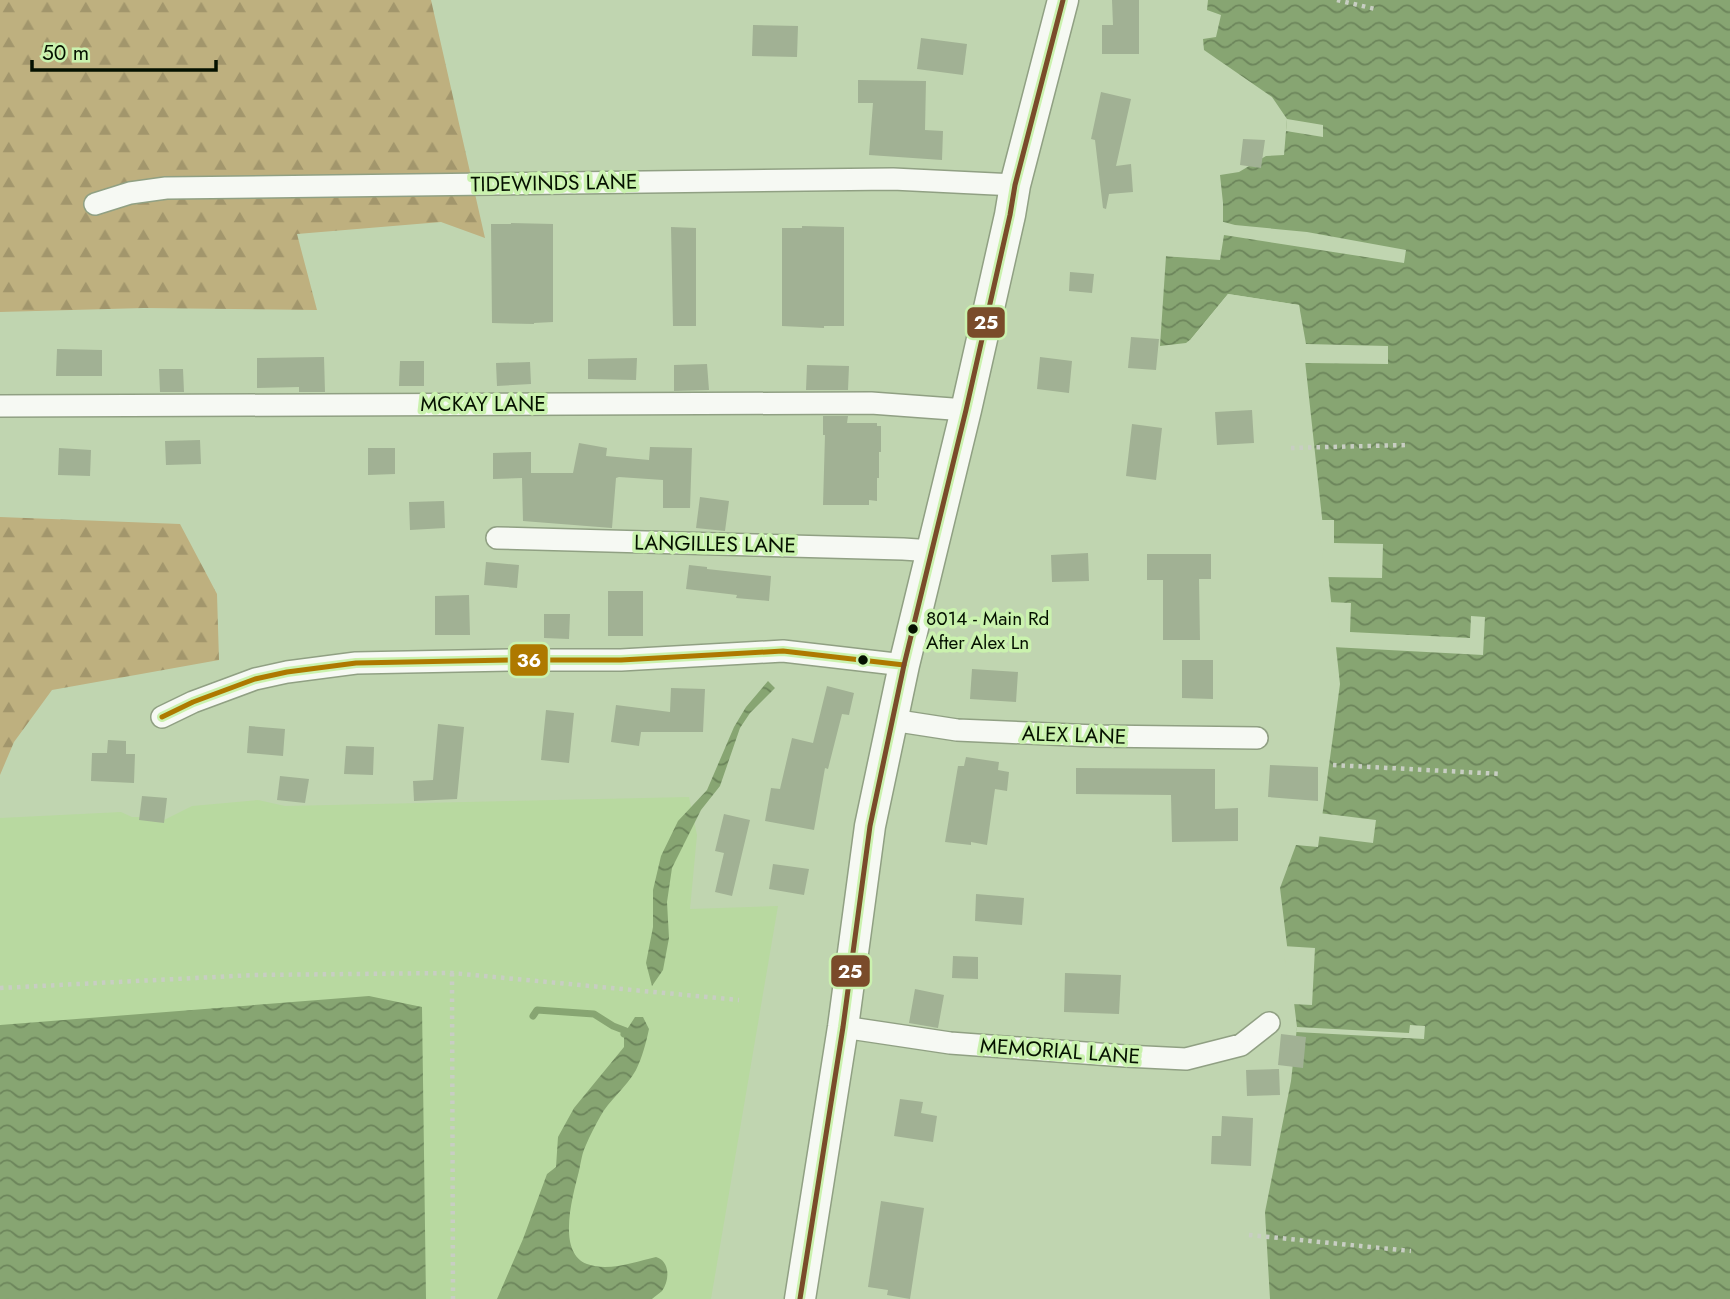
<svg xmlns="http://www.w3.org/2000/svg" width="1730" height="1299" font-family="Jost,sans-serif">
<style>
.built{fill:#b8d9a0}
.forest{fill:url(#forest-firs)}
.water{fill:url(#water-waves)}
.pier{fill:#c0d5b0}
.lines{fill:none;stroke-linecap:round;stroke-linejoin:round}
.stream{stroke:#87a572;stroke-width:7}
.building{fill:#a1b194}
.minor-casing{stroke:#90a083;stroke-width:24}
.secondary-casing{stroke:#90a083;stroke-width:33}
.path{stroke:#c8cec3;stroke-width:4.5;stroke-dasharray:3.5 5;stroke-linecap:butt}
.minor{stroke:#f6f9f3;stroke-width:21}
.secondary{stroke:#f6f9f3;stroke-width:30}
.bus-1-casing{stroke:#caf2ae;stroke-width:10}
.bus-2-casing{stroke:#caf2ae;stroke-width:10}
.bus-1{stroke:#ae7900;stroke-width:5}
.bus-2{stroke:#7a4b2a;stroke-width:5}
.bus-dot{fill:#051100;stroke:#caf2ae;stroke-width:2.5}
.labels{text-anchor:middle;stroke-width:7;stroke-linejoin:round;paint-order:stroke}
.bus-label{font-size:19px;fill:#051100;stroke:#caf2ae;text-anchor:start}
.street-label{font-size:21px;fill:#051100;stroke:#caf2ae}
.line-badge{stroke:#caf2ae;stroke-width:2.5}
.badge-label{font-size:19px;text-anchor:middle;font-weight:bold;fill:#fff}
</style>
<defs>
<pattern id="forest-firs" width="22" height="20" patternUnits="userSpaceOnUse" patternTransform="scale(1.75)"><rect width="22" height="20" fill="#beb07f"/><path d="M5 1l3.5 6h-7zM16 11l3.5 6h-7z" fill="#a2966c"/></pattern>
<pattern id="water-waves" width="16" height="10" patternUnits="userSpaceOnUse" patternTransform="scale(1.75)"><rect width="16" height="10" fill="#87a572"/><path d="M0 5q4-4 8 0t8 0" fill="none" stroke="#6c855b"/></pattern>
</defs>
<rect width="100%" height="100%" fill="#c0d5b0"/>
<!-- built -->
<path class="built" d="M689 797 697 835 690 909 778 906 711 1299H0V818L121 812 132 817H160L164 820 192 806 258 800 285 806Z"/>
<!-- forest -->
<path class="forest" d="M0 0H431L485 238 441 222 297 234 317 310 144 308 0 312Z
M0 517 180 524 217 594 219 660 52 690 14 742 0 775Z"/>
<!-- water -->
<path class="water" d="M1208 0H1730V1299H1270L1265 1212 1291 1081 1297 1027 1280 888 1296 845 1318 847 1340 684 1299 305 1228 294 1191 339 1186 343 1160 346 1166 256 1219 259 1223 235V203L1220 175 1239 172 1266 156 1284 155 1287 119 1272 97 1204 50 1203 39 1216 37 1221 15 1207 10Z
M768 681 775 688 750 713 740 728 720 786 701 810 672 868 667 902 669 938 663 970 652 986 646 963 653 927V890L661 856 678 821 707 790 734 727 746 707Z
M369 996 422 1007 426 1299H0V1025Z
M635 1017H643L649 1029C646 1043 642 1058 636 1070 626 1088 609 1100 600 1117 595 1126 590 1135 586 1145 582 1153 581 1162 579 1171 573 1195 556 1252 587 1264 608 1272 635 1262 656 1257 670 1261 670 1280 662 1291 659 1294 655 1296 652 1299H497L523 1239 547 1174 556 1167 558 1137 574 1108 624 1047V1034Z"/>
<!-- pier -->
<path class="pier" d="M1287 119 1323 125V137L1286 131Z
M1220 221 1235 225 1307 232 1406 250 1404 263 1224 235 1220 260 1163 256 1166 252 1217 256 1220 235Z
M1228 294 1299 305 1306 344 1388 346V364L1305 363 1304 385 1296 308 1230 298 1192 343 1191 339Z
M1318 520H1334V543L1383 544 1382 578 1325 577Z
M1327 602 1351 603 1350 632 1470 638 1471 616 1485 617 1483 655 1332 647Z
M1319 813 1376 820 1373 843 1316 836Z
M1283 946 1315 948 1312 1005 1291 1004Z
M1410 1025 1425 1026 1424 1039 1296 1032 1297 1027 1409 1033Z"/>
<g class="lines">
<!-- stream -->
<path class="stream" d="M533 1016 537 1010 594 1014 613 1026 626 1031 624 1034"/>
</g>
<!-- building -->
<path class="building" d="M1112 0H1139V54H1102V25H1113Z
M753 25 798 26 797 57 752 56Z
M921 38 967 44 963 75 917 69Z
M858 80 926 81 925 130 943 131 942 160 869 155 873 103H858Z
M1101 92 1131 99 1116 166 1131 164 1133 192 1109 194 1106 209 1103 208 1095 140 1091 139Z
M1243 139 1265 140 1261 168 1240 165Z
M511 223 553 224V322L534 323V324L492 323 491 224H511Z
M802 226 844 227V326H824V328L782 326V228H802Z
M671 227 696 228V326H673Z
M1070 272 1094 274 1092 293 1069 291Z
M1131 337 1159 339 1156 370 1128 368Z
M57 349 102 350V376H56Z
M324 357 325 392H299V387L257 388V358Z
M1040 357 1072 361 1069 393 1037 389Z
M637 358 636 380 588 379V359Z
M400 361H424V386H399Z
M530 362 531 384 497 386 496 363Z
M707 364 709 390 674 391V365Z
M807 365 849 366 848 390H806Z
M159 369H183L184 392H160Z
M1252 410 1254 443 1217 445 1215 412Z
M823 416H848L847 423H877V426H881V452H879V478H877V501L869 500V505H823L825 435H823Z
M1132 424 1162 428 1156 480 1126 476Z
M200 440 201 464 166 465 165 441Z
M579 443 607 448 606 456 649 460 650 447 692 448 690 508H663V480L619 477 616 478 612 528 523 521 522 478 493 479V453L531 452V473H573Z
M59 448 91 450 90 476 58 475Z
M368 448H395V474L368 475Z
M700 497 729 501 725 531 696 528Z
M444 501 445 528 410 530 409 502Z
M1088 553 1089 581 1052 582 1051 555Z
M1147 554H1211V579H1199L1200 640H1163V580H1147Z
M486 562 519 565 517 588 484 585Z
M689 565 707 567V569L771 576 769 601 736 598 737 595 686 589Z
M608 591H643V636H608Z
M469 595 470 635H435V596Z
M544 614H570L569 639 544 638Z
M1182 660H1213V699L1182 698Z
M972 669 1018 672 1016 702 970 699Z
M827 686 854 693 849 715 842 714 828 769 825 768 814 830 765 821 771 788 780 789 792 738 813 743Z
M671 688 705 689 703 732H641L639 746 611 742 616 705 670 712Z
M546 710 574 713 569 763 541 760Z
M438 724 464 727 457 799 414 801 413 781 433 780Z
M249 726 285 729 283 756 247 753Z
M108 740 126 741V754H135L134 783 91 781 92 753H107Z
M346 746 374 747 373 775 344 774Z
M966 757 999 762 998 770 1009 772 1007 791 995 789 987 845 971 842V845L945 842 958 766H964Z
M1270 765 1318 767V801L1268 797Z
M1076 768 1215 769V809L1238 808V841L1172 842 1171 795 1076 794Z
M280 776 309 779 305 803 277 800Z
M142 796 167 798 164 823 139 820Z
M724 814 750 820 732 896 715 892 724 853 715 851Z
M773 864 809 869 804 895 769 889Z
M976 894 1024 898 1022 925 975 921Z
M953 956 978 957V979L952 978Z
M1065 973 1121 975 1119 1014 1064 1012Z
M915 989 944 995 938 1028 909 1023Z
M1281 1034 1306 1037 1303 1068 1278 1065Z
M1279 1069 1280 1095 1247 1096 1246 1070Z
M900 1099 923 1102 921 1113 937 1116 933 1142 894 1136Z
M1222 1116 1253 1118 1251 1166 1211 1164 1212 1136H1221Z
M881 1201 924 1208 910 1299 887 1295 888 1290 868 1287Z"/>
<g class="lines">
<defs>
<path id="minor" d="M95 204 130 193 166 188 893 179 1015 185
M0 406 871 403 966 410
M497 538 903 549 933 551
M162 717 193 702 255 679 287 672 356 663 510 660H621L783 651 904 665
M892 720 957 730 1096 736 1257 738
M843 1027 950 1043 1125 1056 1186 1059 1241 1045 1269 1023"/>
<path id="secondary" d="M800 1299 843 1027 870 826 904 665 966 410 1010 215 1015 185 1063 0"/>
</defs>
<!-- minor casing -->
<use href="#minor" class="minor-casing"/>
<!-- secondary casing -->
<use href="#secondary" class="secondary-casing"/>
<!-- path -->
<path class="path" d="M1337 0 1375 9
M1291 448 1407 445
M1333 765 1502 774
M452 973 453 1299
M0 988 254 975 452 973 739 1000
M1249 1235 1411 1251"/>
<!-- minor -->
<use href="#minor" class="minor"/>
<!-- secondary -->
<use href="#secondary" class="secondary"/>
<defs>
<path id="bus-1" d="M162 717 193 702 255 679 287 672 356 663 510 660H621L783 651 904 665"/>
<path id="bus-2" d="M800 1299 843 1027 870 826 904 665 966 410 1010 215 1015 185 1063 0"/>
</defs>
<!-- bus-1 casing -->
<use href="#bus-1" class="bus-1-casing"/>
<!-- bus-2 casing -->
<use href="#bus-2" class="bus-2-casing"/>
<!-- bus-1 -->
<use href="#bus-1" class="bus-1"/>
<!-- bus-2 -->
<use href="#bus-2" class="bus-2"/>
</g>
<!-- markers -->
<g class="bus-dot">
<circle cx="913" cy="629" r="6"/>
<circle cx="863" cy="660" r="6"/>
</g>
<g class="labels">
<!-- bus labels -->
<g class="bus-label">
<text x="926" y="625">8014 - Main Rd<tspan x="926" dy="24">After Alex Ln</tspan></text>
</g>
<!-- street labels -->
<g class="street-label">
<text transform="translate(554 183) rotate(-1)" y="7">TIDEWINDS LANE</text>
<text x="483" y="411">MCKAY LANE</text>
<text transform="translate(715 544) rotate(1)" y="7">LANGILLES LANE</text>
<text transform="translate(1074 735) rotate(2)" y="7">ALEX LANE</text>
<text transform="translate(1060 1051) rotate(4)" y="7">MEMORIAL LANE</text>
</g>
</g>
<g class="line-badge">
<rect x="966" y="306" width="40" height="33" rx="7" fill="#7a4b2a"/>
<rect x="509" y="643" width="40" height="34" rx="7" fill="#ae7900"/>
<rect x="830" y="954" width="41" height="34" rx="7" fill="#7a4b2a"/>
</g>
<g class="badge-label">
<text x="986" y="329">25</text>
<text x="529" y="667">36</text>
<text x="850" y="978">25</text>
</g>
<!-- scale -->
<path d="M32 60v10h184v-10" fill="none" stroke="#051100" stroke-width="3.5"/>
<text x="42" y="60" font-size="21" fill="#051100" stroke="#caf2ae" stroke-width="5" paint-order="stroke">50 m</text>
</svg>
